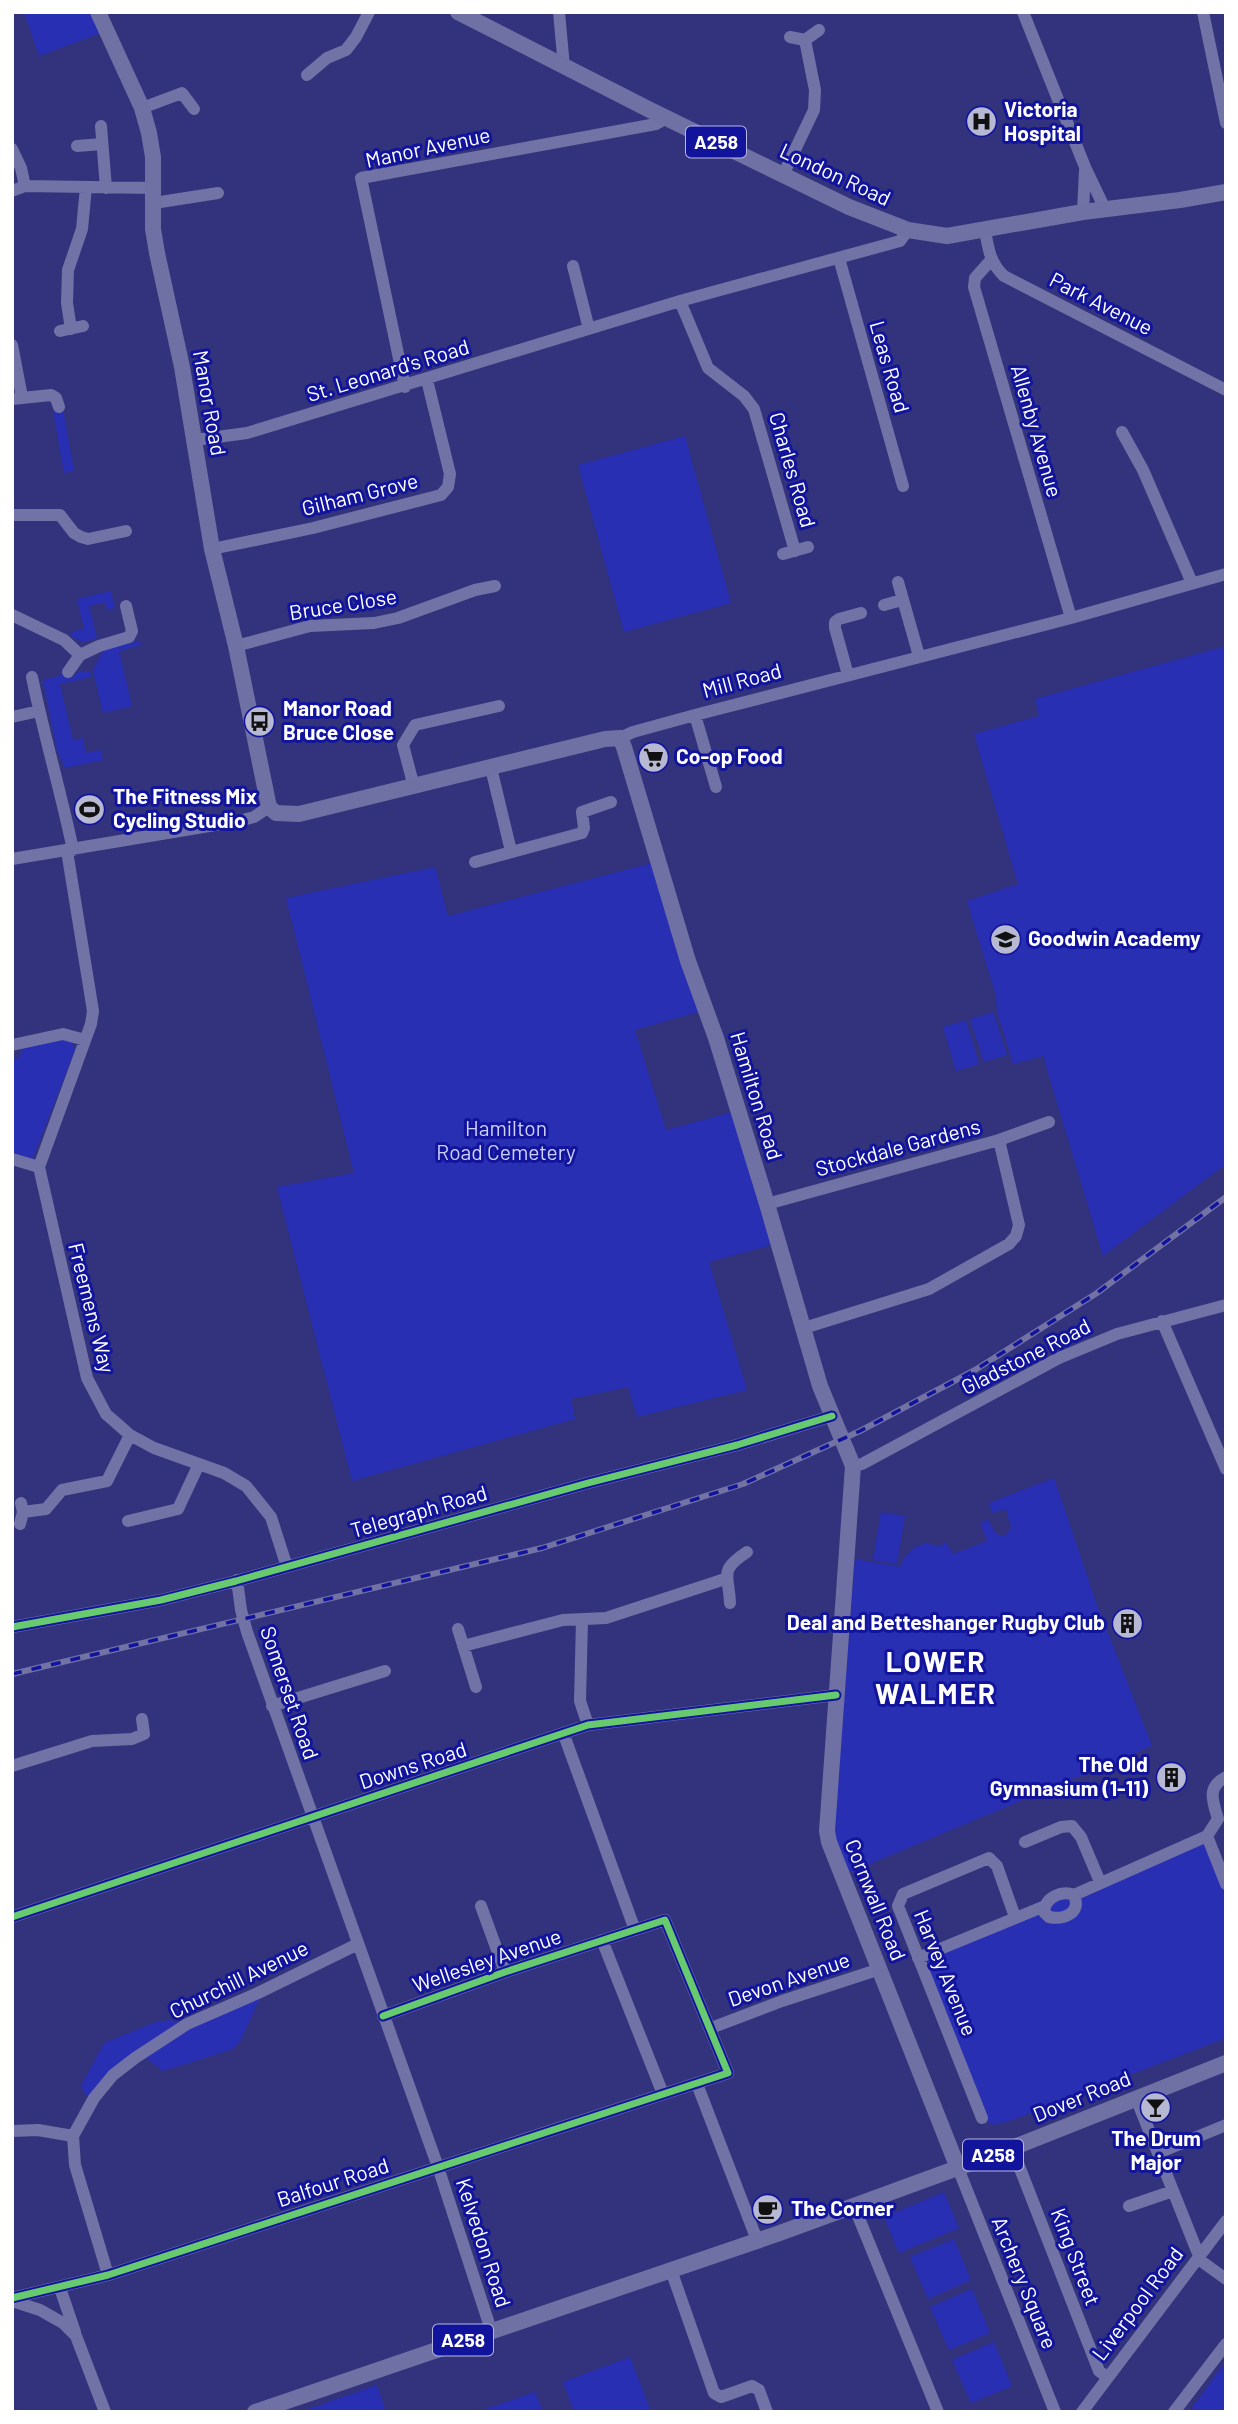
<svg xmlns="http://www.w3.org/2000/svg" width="1238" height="2424" font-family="Barlow,sans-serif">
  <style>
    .green { fill: #282fb3 }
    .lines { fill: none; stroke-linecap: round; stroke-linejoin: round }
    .minor { stroke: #7172a6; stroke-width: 12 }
    .major { stroke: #6f70a4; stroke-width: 16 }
    .rail-casing { stroke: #7272a5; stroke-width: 6 }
    .rail { stroke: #12159c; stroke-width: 3.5; stroke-dasharray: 10; stroke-linecap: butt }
    .cycleway-casing { stroke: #12159c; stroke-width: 11 }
    .cycleway { stroke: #67ca6e; stroke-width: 7 }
    .labels { text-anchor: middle; stroke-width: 6; stroke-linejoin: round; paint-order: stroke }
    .shield { fill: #12159c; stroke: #b8b9e1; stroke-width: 2 }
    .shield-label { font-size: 19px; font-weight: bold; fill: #fff }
    .poi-label { font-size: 21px; font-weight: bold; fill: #fff; stroke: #12159c; text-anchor: start }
    .street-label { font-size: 21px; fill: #fff; stroke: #12159c }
    .park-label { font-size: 21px; fill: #ced1fe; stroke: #12159c }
    .district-label { font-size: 28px; font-weight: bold; letter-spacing: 2px; fill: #fff; stroke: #12159c }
  </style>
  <rect width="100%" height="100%" fill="#32337c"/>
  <!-- green -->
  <path class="green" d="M24 12H94L101 33 39 56Z
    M63 409 74 471 64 473 53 411Z
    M685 436 731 603 624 632 578 465Z
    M111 591 115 608 107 610 105 602 89 606 97 638 83 642 72 637 71 632 84 629 77 599Z
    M140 641 141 645 119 651 132 706 103 713 93 670 104 649Z
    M1226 646V1164L1103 1256 1043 1056 1013 1064 997 1012 996 996 967 901 1018 884 974 734 1039 716 1035 699Z
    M79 671H90L91 677 60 684 73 740 83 738 86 753 101 750 103 760 65 768 57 750 43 680 59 676 63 673 70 679Z
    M652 863 701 1011 635 1030 666 1130 732 1112 771 1245 709 1262 747 1390 637 1417 628 1387 571 1399 575 1419 352 1481 277 1187 354 1173 286 898 435 867 448 916Z
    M993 1012 1007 1055 984 1062 970 1019Z
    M966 1020 979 1064 956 1071 943 1027Z
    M59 1037 72 1041 75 1050 32 1160 12 1156V1059L19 1058 24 1045Z
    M1054 1478 1096 1602 1152 1746 848 1873 833 1836 855 1559 900 1567C904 1555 916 1542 930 1544 934 1545 937 1547 941 1546L946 1542 953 1554 987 1541 980 1523 988 1519 996 1534 1005 1536 1011 1528 1006 1509 992 1513 989 1503Z
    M881 1512 905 1516 897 1564 873 1560Z
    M1207 1836 1226 1884V2038L1015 2119 993 2125 982 2118 918 1958Z
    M258 1993 259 2000 241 2040 233 2049 163 2071 141 2054 94 2098 85 2094 81 2086 104 2043 156 2022 169 2020 187 2024Z
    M944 2192 959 2228 899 2253 884 2217Z
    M954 2239 971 2280 928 2299 910 2257Z
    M972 2289 990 2333 949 2350 930 2307Z
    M994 2342 1012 2386 971 2403 952 2360Z
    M630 2357 651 2412H574L563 2382Z
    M1226 2361V2412H1189Z
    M377 2385 386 2412H300Z
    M535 2392 543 2412H479V2411Z"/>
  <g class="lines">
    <!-- minor -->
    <path class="minor" d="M559 12 564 67
      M1023 12 1085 167 1105 209
      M1203 12 1226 123
      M790 37 805 40 819 30
      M307 75 327 58 346 50 356 37 369 12
      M142 108 182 93 194 109
      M101 126 106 188
      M77 146 102 144
      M12 149 21 168 25 186
      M783 175 814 110 815 90 805 40
      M12 191 25 186 154 188
      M154 203 218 193
      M1083 212 1085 170
      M985 230C988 248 990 263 1004 276L1226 390
      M839 258 903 486
      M991 260 975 278 974 287 1071 618
      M573 266 589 329
      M680 301 708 368 744 396 754 409 795 551
      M71 329 67 303 68 270 82 229 86 187
      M60 331 83 326
      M12 345 22 397
      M405 387 361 178 656 124 667 118
      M12 399 51 395 56 398 59 407
      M1122 432 1143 470 1192 583
      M195 440 247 433 680 301 900 241 908 230
      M12 515H60L74 533 81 537 88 539 126 531
      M212 549 313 528 441 495 448 487 450 474 427 380
      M783 554 808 547
      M898 582 919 656
      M884 605 902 600
      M12 615 64 640 80 655 99 646 129 637 132 631 126 606
      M236 646 310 626 374 623 398 618 475 590 495 586
      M68 672 80 655
      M848 675 835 628V622L839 619 861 613
      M32 677C44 736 61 792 73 850
      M695 715 716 787
      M12 717 39 711
      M620 738 633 732 695 715 1071 618 1226 574
      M491 768 511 851
      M414 787 403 745 415 725 499 706
      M67 851 93 1011 91 1024 39 1167 87 1378 106 1414 130 1435 154 1448 224 1473 246 1486 271 1517 287 1567
      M12 859 239 821 254 817 269 807
      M475 862 582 833 584 828 582 812 611 802
      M12 1045 63 1034 85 1040
      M12 1159 39 1167
      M767 1204 999 1140 1049 1122
      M1162 1321 1226 1469
      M804 1328 929 1289 1009 1244 1016 1236 1019 1225 999 1140
      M853 1466 862 1464 1059 1358 1117 1334 1226 1305
      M23 1512 46 1509 62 1490 107 1481 130 1435
      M128 1521 178 1509 199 1464
      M20 1524 23 1512 21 1503
      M237 1580 241 1610 247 1632 438 2167 491 2330
      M730 1603C729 1574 718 1571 747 1552
      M582 1620 580 1701 588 1725
      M12 1627 161 1600 236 1581 588 1483 737 1445 832 1416
      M458 1629 476 1687
      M463 1646 563 1620 606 1618 725 1579
      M272 1706 385 1671
      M564 1735 635 1930
      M12 1766 92 1741 132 1739 144 1734 142 1719
      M1207 1836 1226 1884
      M1025 1842 1061 1827 1072 1826 1081 1837 1100 1882
      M1074 1895C1082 1913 1064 1920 1049 1917L1044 1912C1045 1897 1062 1890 1074 1895L1207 1836 1218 1819C1213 1802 1206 1787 1226 1777
      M481 1906 505 1972
      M12 1917 588 1725 836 1695
      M602 1940 663 2094
      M918 1958 1045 1906
      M711 2028 782 2001 880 1969
      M697 2084 757 2240
      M1136 2098 1201 2261 1226 2279
      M982 2118 898 1906 903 1894 989 1858 997 1866 1015 1917
      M12 2131 38 2130 73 2136
      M1012 2148 1099 2371 1107 2377
      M1158 2153 1226 2125
      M958 2168 1055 2412
      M854 2206 938 2412
      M1129 2206 1173 2191
      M671 2270 714 2393 721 2397 752 2386 759 2390 767 2412
      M108 2275 75 2165 73 2136 94 2098 113 2075 135 2058 187 2024 258 1993 358 1944
      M60 2288 75 2332
      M12 2298 108 2275 728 2073 665 1920 505 1972 383 2016
      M12 2301 40 2310 63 2323 76 2336 105 2412
      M1082 2412 1226 2221
      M1174 2412 1226 2344"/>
    <!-- major -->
    <path class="major" d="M98 12 142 108 149 133 153 157V229L157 253 182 367 212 549 236 646 269 807 276 813 299 814 605 739 620 738 624 747 688 961 716 1038 767 1204 820 1386 853 1466 827 1831 829 1842 958 2168
      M458 12 650 110 849 207 908 230 947 236 1083 212 1180 200 1226 192
      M255 2412 777 2234 1012 2148 1226 2063"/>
    <defs>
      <path id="rail" d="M12 1674 542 1548 743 1484 860 1431 975 1370 1097 1293 1226 1197"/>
    </defs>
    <!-- rail casing -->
    <use href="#rail" class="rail-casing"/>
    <!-- rail -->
    <use href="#rail" class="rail"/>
    <defs>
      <path id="cycleway" d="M12 1627 161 1600 236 1581 588 1483 737 1445 832 1416
        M12 1917 588 1725 836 1695
        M12 2298 108 2275 728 2073 665 1920 505 1972 383 2016"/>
    </defs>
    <!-- cycleway casing -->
    <use href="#cycleway" class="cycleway-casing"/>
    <!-- cycleway -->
    <use href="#cycleway" class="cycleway"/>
  </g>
  <!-- icons -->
  <defs>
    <symbol id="hospital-disc" viewBox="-11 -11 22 22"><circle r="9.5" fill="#b7b8d1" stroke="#12159c"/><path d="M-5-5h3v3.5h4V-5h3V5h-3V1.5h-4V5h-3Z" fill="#111"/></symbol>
    <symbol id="bus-disc" viewBox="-11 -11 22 22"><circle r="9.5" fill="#b7b8d1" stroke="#12159c"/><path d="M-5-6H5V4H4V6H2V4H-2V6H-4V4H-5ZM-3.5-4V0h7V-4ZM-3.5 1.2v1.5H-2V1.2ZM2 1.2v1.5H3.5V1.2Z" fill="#111"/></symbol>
    <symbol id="supermarket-disc" viewBox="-11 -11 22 22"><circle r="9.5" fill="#b7b8d1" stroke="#12159c"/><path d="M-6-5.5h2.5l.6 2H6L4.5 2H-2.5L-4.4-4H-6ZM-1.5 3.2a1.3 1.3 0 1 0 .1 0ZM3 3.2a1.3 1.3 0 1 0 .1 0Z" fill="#111"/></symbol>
    <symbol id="stadium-disc" viewBox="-11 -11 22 22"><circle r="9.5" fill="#b7b8d1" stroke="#12159c"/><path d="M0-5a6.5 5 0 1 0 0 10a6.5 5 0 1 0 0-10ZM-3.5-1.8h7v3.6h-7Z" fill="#111"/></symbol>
    <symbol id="school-disc" viewBox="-11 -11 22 22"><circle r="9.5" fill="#b7b8d1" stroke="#12159c"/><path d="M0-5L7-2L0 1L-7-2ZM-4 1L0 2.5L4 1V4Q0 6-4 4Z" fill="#111"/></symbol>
    <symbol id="building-disc" viewBox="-11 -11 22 22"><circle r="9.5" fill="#b7b8d1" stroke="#12159c"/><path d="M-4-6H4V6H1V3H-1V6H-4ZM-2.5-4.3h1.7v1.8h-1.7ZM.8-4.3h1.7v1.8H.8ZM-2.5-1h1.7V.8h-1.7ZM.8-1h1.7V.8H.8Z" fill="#111"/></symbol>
    <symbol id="bar-disc" viewBox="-11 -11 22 22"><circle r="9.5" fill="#b7b8d1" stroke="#12159c"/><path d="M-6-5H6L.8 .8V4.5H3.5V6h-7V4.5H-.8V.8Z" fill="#111"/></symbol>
    <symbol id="cafe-disc" viewBox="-11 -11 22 22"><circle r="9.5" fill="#b7b8d1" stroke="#12159c"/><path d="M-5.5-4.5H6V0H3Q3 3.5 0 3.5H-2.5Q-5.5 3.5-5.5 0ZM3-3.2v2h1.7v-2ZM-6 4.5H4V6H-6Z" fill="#111"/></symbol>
  </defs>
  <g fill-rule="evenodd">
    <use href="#hospital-disc" x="964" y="104" width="35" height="35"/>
    <use href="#bus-disc" x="242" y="704" width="35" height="35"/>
    <use href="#supermarket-disc" x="636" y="740" width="35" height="35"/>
    <use href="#stadium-disc" x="72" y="792" width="35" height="35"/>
    <use href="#school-disc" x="988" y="922" width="35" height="35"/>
    <use href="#building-disc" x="1110" y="1606" width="35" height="35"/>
    <use href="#building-disc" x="1154" y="1760" width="35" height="35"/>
    <use href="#bar-disc" x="1138" y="2090" width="35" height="35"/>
    <use href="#cafe-disc" x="750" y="2192" width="35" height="35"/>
  </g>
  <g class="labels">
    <!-- shield labels -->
    <g class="shield">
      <rect x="686" y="126.5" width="60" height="31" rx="5"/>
      <rect x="963" y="2139.5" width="60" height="31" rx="5"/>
      <rect x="433" y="2324.5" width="60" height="31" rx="5"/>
    </g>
    <g class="shield-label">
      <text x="716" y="149">A258</text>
      <text x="993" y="2162">A258</text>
      <text x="463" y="2347">A258</text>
    </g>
    <!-- poi labels -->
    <g class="poi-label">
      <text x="1004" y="117">Victoria<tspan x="1004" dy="24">Hospital</tspan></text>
      <text x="283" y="716">Manor Road<tspan x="283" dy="24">Bruce Close</tspan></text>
      <text x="676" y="764">Co-op Food</text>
      <text x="113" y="804">The Fitness Mix<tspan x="113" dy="24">Cycling Studio</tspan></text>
      <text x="1028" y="946">Goodwin Academy</text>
      <text x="1105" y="1630" text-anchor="end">Deal and Betteshanger Rugby Club</text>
      <text x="1148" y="1772" text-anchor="end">The Old<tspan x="1148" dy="24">Gymnasium (1-11)</tspan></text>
      <text x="1156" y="2146" text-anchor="middle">The Drum<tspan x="1156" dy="24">Major</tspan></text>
      <text x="791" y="2216">The Corner</text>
    </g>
    <!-- street labels -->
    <g class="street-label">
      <text transform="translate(428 148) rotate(-12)" y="7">Manor Avenue</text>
      <text transform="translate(835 175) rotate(25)" y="7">London Road</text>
      <text transform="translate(1101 304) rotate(27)" y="7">Park Avenue</text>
      <text transform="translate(889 367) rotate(74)" y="7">Leas Road</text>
      <text transform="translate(388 371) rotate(-17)" y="7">St. Leonard's Road</text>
      <text transform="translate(209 403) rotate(80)" y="7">Manor Road</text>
      <text transform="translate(1036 431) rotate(74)" y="7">Allenby Avenue</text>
      <text transform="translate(792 470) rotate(74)" y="7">Charles Road</text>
      <text transform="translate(360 495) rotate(-14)" y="7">Gilham Grove</text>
      <text transform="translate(343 605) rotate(-9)" y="7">Bruce Close</text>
      <text transform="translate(742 681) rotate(-15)" y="7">Mill Road</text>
      <text transform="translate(756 1096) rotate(73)" y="7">Hamilton Road</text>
      <text transform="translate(898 1148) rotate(-15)" y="7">Stockdale Gardens</text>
      <text transform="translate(91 1308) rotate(76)" y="7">Freemens Way</text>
      <text transform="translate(1026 1357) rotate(-27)" y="7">Gladstone Road</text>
      <text transform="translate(419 1512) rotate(-16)" y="7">Telegraph Road</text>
      <text transform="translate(289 1693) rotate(71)" y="7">Somerset Road</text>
      <text transform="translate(413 1766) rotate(-18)" y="7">Downs Road</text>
      <text transform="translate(875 1900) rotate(68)" y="7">Cornwall Road</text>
      <text transform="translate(487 1961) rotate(-19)" y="7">Wellesley Avenue</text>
      <text transform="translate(945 1973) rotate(68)" y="7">Harvey Avenue</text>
      <text transform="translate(239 1980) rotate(-26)" y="7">Churchill Avenue</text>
      <text transform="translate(789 1980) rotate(-19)" y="7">Devon Avenue</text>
      <text transform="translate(1082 2097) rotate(-22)" y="7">Dover Road</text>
      <text transform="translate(333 2183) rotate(-18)" y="7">Balfour Road</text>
      <text transform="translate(483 2243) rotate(72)" y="7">Kelvedon Road</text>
      <text transform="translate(1075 2257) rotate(69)" y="7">King Street</text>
      <text transform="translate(1024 2283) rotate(68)" y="7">Archery Square</text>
      <text transform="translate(1138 2304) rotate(-53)" y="7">Liverpool Road</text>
    </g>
    <!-- park labels -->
    <g class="park-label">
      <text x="506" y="1136">Hamilton<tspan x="506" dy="24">Road Cemetery</tspan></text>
    </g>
    <!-- district labels -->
    <g class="district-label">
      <text x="936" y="1672">LOWER<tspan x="936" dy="32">WALMER</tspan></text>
    </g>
  </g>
  <!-- border -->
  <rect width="1238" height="2424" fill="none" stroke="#ffffff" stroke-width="28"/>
</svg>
